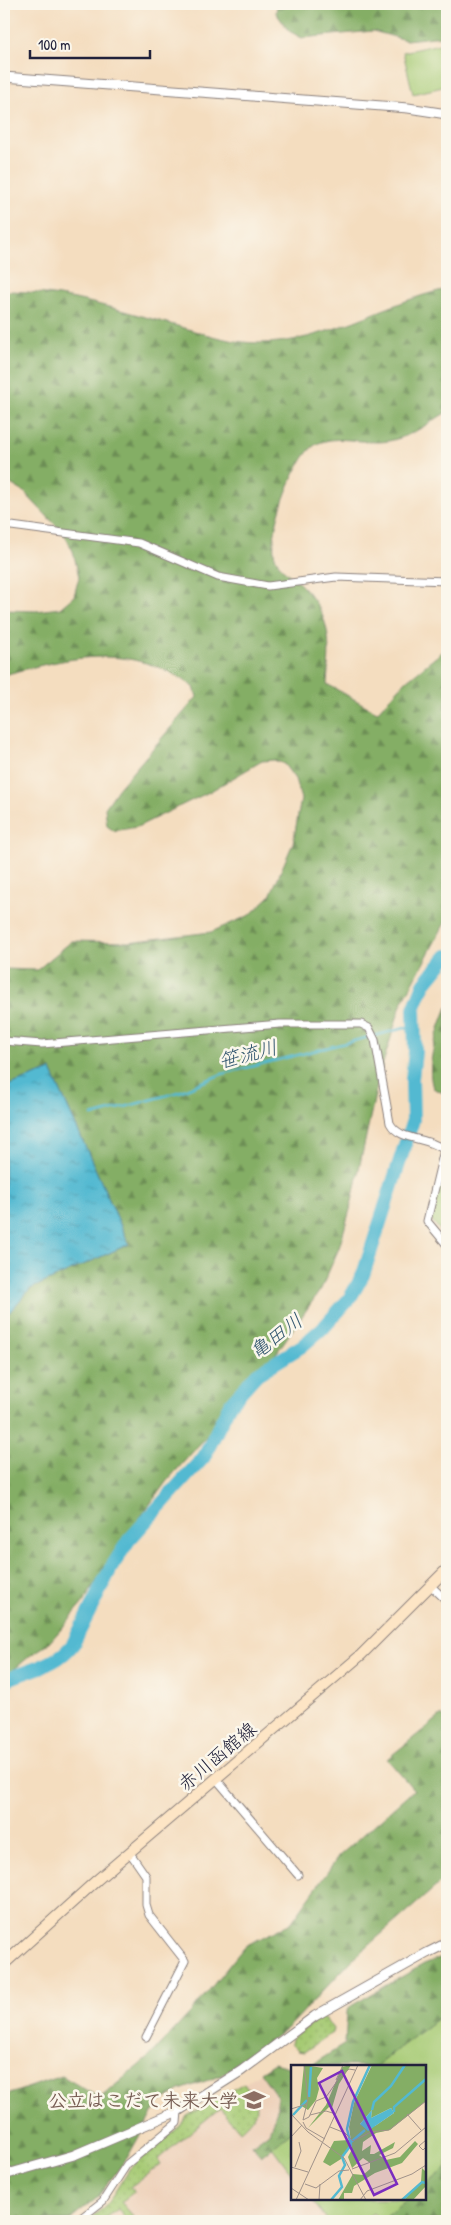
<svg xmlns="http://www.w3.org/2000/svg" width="451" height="2225" font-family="'Patrick Hand','Klee One',sans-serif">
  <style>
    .built { fill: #eed1ba }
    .grass { fill: #a6ca73; stroke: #647657 }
    .forest { fill: url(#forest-firs); stroke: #536850 }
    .park { fill: url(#park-dots); stroke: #647657 }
    .water { fill: url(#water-ripples); stroke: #3a6e86 }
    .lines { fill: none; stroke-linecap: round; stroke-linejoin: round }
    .stream { stroke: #53b9d1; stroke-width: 2.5 }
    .river { stroke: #53b9d1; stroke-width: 14 }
    .minor-casing { stroke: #8b807d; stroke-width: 9 }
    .tertiary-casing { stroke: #8b807d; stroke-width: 11 }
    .secondary-casing { stroke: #8b807d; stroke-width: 12 }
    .minor { stroke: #fff; stroke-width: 7 }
    .tertiary { stroke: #fff; stroke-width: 9 }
    .secondary { stroke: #fde5c5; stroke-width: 10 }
    .labels { text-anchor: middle; stroke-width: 5; stroke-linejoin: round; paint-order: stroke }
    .street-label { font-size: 19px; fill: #22223b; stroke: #fbf7ec }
    .education-label { font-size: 19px; font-weight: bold; fill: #785e54; stroke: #fbf7ec; text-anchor: end }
    .water-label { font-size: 20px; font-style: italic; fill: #335770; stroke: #fbf7ec }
    .inset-river { fill: none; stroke: #53b9d1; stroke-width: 2.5 }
    .inset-road { fill: none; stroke: #a0928a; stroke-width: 1 }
    .view { fill: #7b2cbf; fill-opacity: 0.15; stroke: #7b2cbf; stroke-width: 2.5 }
    .inset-edge { fill: none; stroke: #22223b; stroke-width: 2.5 }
  </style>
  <defs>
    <pattern id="forest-firs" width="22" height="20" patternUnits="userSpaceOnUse" patternTransform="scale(1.25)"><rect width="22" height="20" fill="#84ae65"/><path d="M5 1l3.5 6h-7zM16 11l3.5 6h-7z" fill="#6c8d54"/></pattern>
    <pattern id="park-dots" width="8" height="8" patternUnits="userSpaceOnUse" patternTransform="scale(1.25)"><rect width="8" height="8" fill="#a6ca73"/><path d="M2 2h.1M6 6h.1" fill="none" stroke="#8fad64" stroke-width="1.8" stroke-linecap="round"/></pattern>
    <pattern id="water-ripples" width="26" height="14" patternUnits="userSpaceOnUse" patternTransform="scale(1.25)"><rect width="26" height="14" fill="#53b9d1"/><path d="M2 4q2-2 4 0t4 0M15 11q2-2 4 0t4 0" fill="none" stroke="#4496ab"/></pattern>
  </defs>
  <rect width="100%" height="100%" fill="#fbf7ec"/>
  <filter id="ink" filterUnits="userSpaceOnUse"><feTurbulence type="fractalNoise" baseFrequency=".02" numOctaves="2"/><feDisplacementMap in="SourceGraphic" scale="10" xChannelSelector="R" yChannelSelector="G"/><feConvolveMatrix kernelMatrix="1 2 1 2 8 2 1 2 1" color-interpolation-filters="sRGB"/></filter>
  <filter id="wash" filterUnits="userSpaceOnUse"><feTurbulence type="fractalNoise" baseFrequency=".0096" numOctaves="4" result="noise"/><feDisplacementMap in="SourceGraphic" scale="20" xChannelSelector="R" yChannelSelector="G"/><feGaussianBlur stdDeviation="1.12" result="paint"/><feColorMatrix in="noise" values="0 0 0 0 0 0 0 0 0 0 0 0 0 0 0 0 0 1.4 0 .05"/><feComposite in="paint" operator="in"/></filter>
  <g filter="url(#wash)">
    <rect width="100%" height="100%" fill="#f4ddbf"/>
    <!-- built -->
    <path class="built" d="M447 1954V2221H86L105 2207 130 2168 180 2126 187 2116 244 2084 274 2063 292 2068V2199H425V2066H310L345 2044 347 2012 351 2006 424 1964Z"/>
    <!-- grass -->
    <path class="grass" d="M444 43 447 58V86L413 94 403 52Z
      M447 1154V1239L430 1218Z
      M447 2011V2168L425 2186V2066H376Z
      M292 2131V2174L272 2147Z
      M311 2199H408L380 2221 373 2213 362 2221H328Z"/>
    <!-- forest -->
    <path class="forest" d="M277 4H447V51L443 36 406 40 373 31 302 38 289 31 276 13Z
      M447 289V412C430 422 412 436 393 440 369 447 337 432 315 445 295 458 265 537 276 559 282 572 294 577 302 586 333 618 330 644 327 684L377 712 406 681 447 648V919L401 1005 379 1076 351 1206 339 1248 321 1289 261 1375 166 1482 121 1544 82 1604 63 1627 48 1644 31 1655 4 1678V1318L30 1289 129 1244 51 1070 4 1087V969L37 970 72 941 128 942 211 932 250 915 270 896 293 843 301 799 295 779 284 764 274 760 262 761 209 792 137 827 114 831 107 826 105 808 118 789 197 697 194 687C132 642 72 656 4 675V610L36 611 60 608 74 596 79 577 73 551 64 534 24 492 4 480V291C62 291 119 310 174 325 202 333 230 343 259 343 325 344 384 302 447 289Z
      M447 1007V1095L433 1088C425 1064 438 1030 447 1007Z
      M442 1715 447 1722V1877L355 1957 289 2027 220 2076 180 2090 158 2103 127 2158 97 2198 69 2221H4V2096L62 2076 100 2098 150 2056 192 2011 245 1946 291 1923 339 1856 414 1790 387 1759Z
      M447 1955V2011L376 2066H310L345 2044 347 2012 351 2006 424 1964Z
      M274 2063 292 2068V2131L261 2156 252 2145 269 2132 277 2110V2096L260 2072Z
      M447 2168V2221H380L408 2199H425V2186Z"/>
    <!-- park -->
    <path class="park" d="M322 2017 326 2019 333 2029 332 2033 304 2052 298 2051 291 2044 292 2038Z
      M244 2083C260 2105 261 2113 240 2131L220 2108 158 2159 161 2164 130 2187 134 2192 121 2202 134 2217 128 2221 118 2209 102 2221H86L105 2207 130 2168 180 2126 187 2116Z"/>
    <!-- water -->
    <path class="water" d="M51 1070 129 1244 30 1289 4 1318V1087Z"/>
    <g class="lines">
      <!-- stream -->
      <path class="stream" d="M92 1116 179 1092 222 1074 413 1026"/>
      <!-- river -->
      <path class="river" d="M4 1681C28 1669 56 1667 73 1644L111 1568 129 1540 204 1457 230 1404 257 1374 302 1346 325 1326 350 1298 363 1275 413 1120 412 1079 415 1052 414 1009 424 984 447 956"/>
    </g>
  </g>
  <g filter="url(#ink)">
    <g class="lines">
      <defs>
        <path id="minor" d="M4 525 139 543 218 577 268 586 336 577 447 581
          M4 1041 42 1044 280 1024H361L369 1028 375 1040 390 1123C400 1142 428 1136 444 1150L427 1221 447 1245
          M431 1586 447 1601
          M217 1780 298 1875
          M130 1853 146 1876V1905L149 1915 185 1961 146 2037
          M77 2221 103 2201 127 2164 177 2123 178 2111"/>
        <path id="tertiary" d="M4 77 408 108 447 114
          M4 2175 74 2155 178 2111 241 2071 315 2016 427 1953 447 1943"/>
        <path id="secondary" d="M4 1964 97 1880 361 1655 447 1569"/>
      </defs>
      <!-- minor casing -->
      <use href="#minor" class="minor-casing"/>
      <!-- tertiary casing -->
      <use href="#tertiary" class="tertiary-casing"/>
      <!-- secondary casing -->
      <use href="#secondary" class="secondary-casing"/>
      <!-- minor -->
      <use href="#minor" class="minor"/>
      <!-- tertiary -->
      <use href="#tertiary" class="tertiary"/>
      <!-- secondary -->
      <use href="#secondary" class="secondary"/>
    </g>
  </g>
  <!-- icons -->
  <defs>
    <symbol id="university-bare" viewBox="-9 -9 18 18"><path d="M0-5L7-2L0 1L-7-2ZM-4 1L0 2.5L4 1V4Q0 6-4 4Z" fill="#8d6e63" stroke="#fbf7ec" stroke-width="2.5" paint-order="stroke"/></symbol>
  </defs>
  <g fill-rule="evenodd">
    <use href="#university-bare" x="238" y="2084" width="32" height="32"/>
  </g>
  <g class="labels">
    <!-- street labels -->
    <g class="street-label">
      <text transform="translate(217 1756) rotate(-40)" y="7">赤川函館線</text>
    </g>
    <!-- education labels -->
    <g class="education-label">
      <text x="238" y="2107">公立はこだて未来大学</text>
    </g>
    <!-- water labels -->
    <g class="water-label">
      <text transform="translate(248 1054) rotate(-15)" y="7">笹流川</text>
      <text transform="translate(276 1336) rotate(-37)" y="7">亀田川</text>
    </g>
  </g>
  <!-- overview -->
  <g transform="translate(291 2065)">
    <rect width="135" height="135" fill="#f4ddbf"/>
    <path d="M13 0 32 3 26 13 28 24 25 35 17 45 9 40ZM60 0 48 19 41 43 38 42 17 63 35 40 51 2ZM81 0H135V36L99 65 85 68 72 77 71 86 80 80 79 89H83L104 77 102 83 88 90 95 95 109 92 124 76 127 79 111 98 84 108 63 121 61 128H53V135H47L62 109 72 110 79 104V98L72 93 61 103 57 92 61 84 58 62 63 38ZM100 43 103 48 84 61 69 59 81 45 80 53ZM58 75V82L50 94 39 101 32 97 43 76ZM131 103 135 107V121L122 135H113L130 117Z" fill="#84ae65" fill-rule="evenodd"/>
    <path d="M100 43 103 48 77 66 69 59 81 45 80 53Z" fill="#53b9d1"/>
    <path class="inset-river" d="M18 32 20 2M81 45 83 37 100 21 114 0M103 47V42L135 14M2 50 16 35M60 77 74 65M40 135 51 122 48 111 54 100 51 92 60 80 56 64 62 37 79 0M111 135 131 117 135 118"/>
    <path class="inset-road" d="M45 15 52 0M0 44 16 39M0 49 17 67 53 93 75 135M116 49 130 65M19 50 35 46 45 49M12 55 18 52 25 36 35 32 49 12 58 4 64 5M12 55 17 34 13 0M12 57 15 63 34 74M39 62 54 68 62 76 80 67 98 65 135 36M0 72 11 60M135 75 128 81 132 85 135 82M0 102 17 107M4 102 10 86 8 77M61 104 104 88 135 62M14 119 25 123 48 106 58 105M0 123 18 135M5 135 67 0M28 135 29 119M69 135 76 126 121 109 135 100"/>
    <path class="view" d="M51 6 106 119 83 130 28 18Z"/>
    <rect width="135" height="135" class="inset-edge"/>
  </g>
  <!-- margin -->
  <rect width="451" height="2225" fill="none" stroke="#fbf7ec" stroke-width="20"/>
  <!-- scale -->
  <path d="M30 50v8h120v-8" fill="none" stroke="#22223b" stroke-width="2.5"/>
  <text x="38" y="50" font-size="15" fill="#22223b" stroke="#fbf7ec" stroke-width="4" paint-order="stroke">100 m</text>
</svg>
